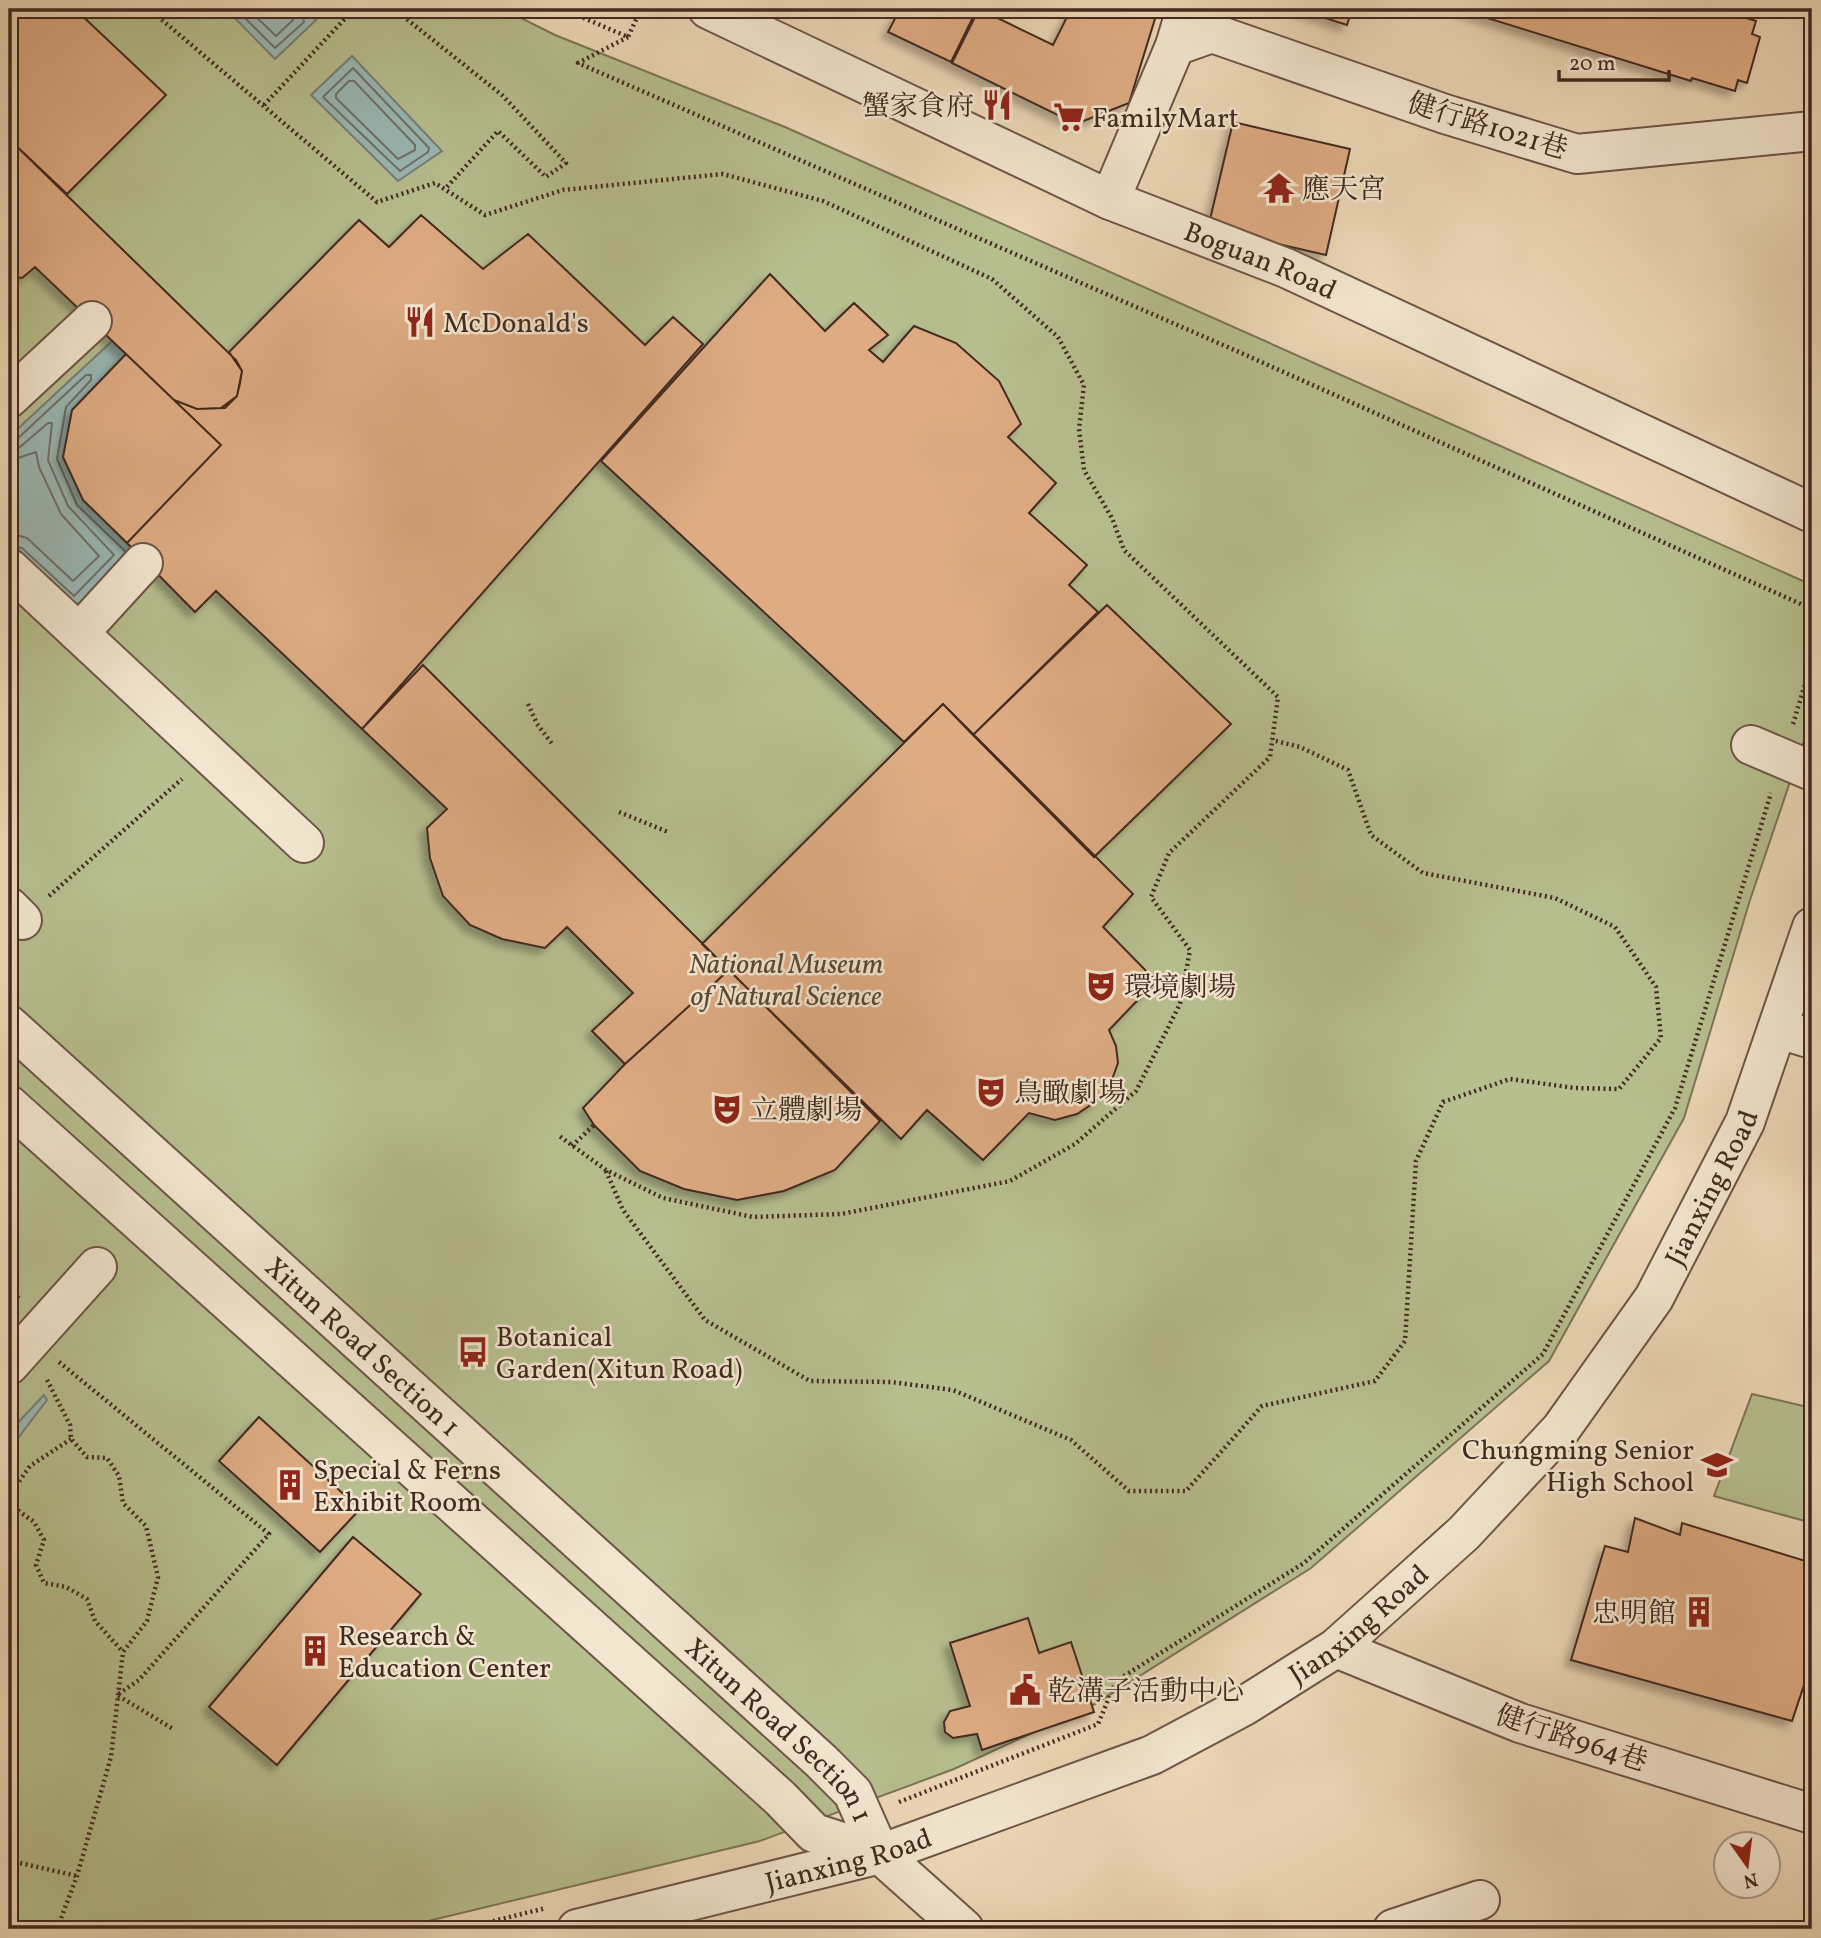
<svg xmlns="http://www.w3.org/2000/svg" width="1821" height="1938" font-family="Vollkorn,'Noto Serif TC',serif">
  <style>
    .green { fill: #b7bf8f; stroke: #7c7458; stroke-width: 2 }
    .water { fill: #9ab9b5; stroke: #777f79; stroke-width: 2 }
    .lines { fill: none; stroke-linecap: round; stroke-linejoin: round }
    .shore { stroke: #6e716a; stroke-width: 2 }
    .building { fill: #deab83; stroke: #422920; stroke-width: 2; filter: url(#shadow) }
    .minor-casing { stroke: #6d5546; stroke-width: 42 }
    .path { stroke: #422920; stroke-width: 4.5; stroke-dasharray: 2 3.5; stroke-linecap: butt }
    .minor { stroke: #f3e6d0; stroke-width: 38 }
    .labels { text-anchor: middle; stroke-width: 5; stroke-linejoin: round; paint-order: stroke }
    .poi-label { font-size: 28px; fill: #422920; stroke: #f3e6d0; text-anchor: start }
    .street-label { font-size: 28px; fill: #422920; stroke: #f3e6d0 }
    .park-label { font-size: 28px; font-style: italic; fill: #594736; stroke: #f3e6d0 }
  </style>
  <defs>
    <filter id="shadow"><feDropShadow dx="-6" dy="6" stdDeviation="3.5" flood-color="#0004"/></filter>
  </defs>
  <rect width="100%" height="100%" fill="#edd8b7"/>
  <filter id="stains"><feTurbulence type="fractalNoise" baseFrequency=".00286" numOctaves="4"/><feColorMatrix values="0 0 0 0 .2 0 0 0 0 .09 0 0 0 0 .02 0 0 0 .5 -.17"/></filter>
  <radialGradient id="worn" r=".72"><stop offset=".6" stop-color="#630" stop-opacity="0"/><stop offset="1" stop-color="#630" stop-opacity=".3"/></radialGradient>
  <!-- green -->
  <path class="green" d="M9 9H503L555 35 785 127 1812 585V717L1750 900 1684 1118 1549 1361 1311 1568 1095 1704 954 1769 760 1841 395 1929H9Z
    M1752 1394 1812 1408V1523L1714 1496Z"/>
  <!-- water -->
  <path class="water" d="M226 9H305L316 20 275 59Z
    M352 56 442 151 398 181 311 95Z
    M112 341 126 354 63 457 83 500 138 554 76 620 9 557V437Z
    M44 1395 47 1400 9 1450V1432Z"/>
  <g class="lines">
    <!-- shore -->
    <path class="shore" d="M236 9 275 48 304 22 301 9
      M248 9 276 36 293 20 292 9
      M353 68 429 148 428 152 400 171 323 97Z
      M349 81H354L415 145V150L398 159 336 98V94Z
      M9 442 16 440 86 375H91V380L66 407 57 459 77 505 125 551
      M9 450 20 447 48 423H52L48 460 68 506 114 555 74 596 22 548 9 544
      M9 461 36 452 39 467 61 514 99 556 73 581 27 538 9 533"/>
  </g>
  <!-- building -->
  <path class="building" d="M9 9H75L166 95 67 194 9 139Z
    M900 9H977L951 62 888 32Z
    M979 9 1053 45 1071 9H1158L1129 103 1076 124 952 63Z
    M1297 9H1352L1347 25Z
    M1458 9H1717L1756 21 1752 34 1760 37 1747 83 1738 80 1735 91 1692 78 1691 81Z
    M1233 122 1350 149 1326 255 1208 228Z
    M9 139 236 360 242 371 240 383 237 396 225 408 197 409 174 400 35 267 22 278 9 276Z
    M421 215 483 269 528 234 645 345 673 317 703 344 362 729 216 591 195 612 127 543 221 445 174 400 197 409 221 408 237 396 242 371 229 352 359 220 389 247Z
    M770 274 825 331 854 303 888 335 869 350 883 362 914 326 956 343 999 381 1021 424 1008 437 1056 483 1029 513 1087 565 1069 585 1098 612 973 735 943 704 904 742 601 461Z
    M126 354 221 445 127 543 83 500 63 457 72 410Z
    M1107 605 1231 724 1094 857 973 735Z
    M423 665 729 970 625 1064 592 1031 633 993 567 927 545 948 502 939 470 925 443 896 430 858 427 828 447 809 362 729Z
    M943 704 1133 894 1103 927 1156 981 1109 1030 1116 1046 1118 1063 1110 1085 1095 1102 1077 1114 1055 1120 1029 1113 983 1160 927 1110 901 1139 702 944Z
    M729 970 880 1121 835 1170 784 1191 737 1200 684 1189 640 1171 594 1125 583 1108 625 1064Z
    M259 1417 360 1509 320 1552 219 1461Z
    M1635 1518 1680 1535 1682 1523 1812 1563V1661L1792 1721 1571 1660 1605 1546 1628 1552Z
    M353 1537 421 1594 277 1765 209 1707Z
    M1028 1618 1039 1653 1071 1642 1094 1712 982 1750 977 1734 953 1738 945 1732 944 1722 950 1711 970 1706 950 1643Z"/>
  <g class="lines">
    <defs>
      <g id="minor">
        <path id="s1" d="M708 9 1110 200 1286 268 1812 513"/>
        <path d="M1175 46 1212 33 1445 114 1577 154 1812 131"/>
        <path d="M1110 200 1175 46 1186 9"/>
        <path d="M9 398 92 321"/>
        <path d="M9 568 304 843"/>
        <path d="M79 633 143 563"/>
        <path d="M1751 745 1812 771"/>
        <path d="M9 907 22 920"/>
        <path id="s2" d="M9 1025 821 1761 853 1793 880 1854"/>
        <path d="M1779 1029 1812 1039"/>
        <path d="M9 1105 780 1798 814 1833 880 1854 964 1929"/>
        <path d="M9 1365 97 1267"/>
        <path d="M1336 1648 1520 1723 1812 1814"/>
        <path id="s3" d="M577 1929 880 1854 1152 1755 1244 1706 1336 1648 1464 1533 1561 1429 1654 1298 1745 1122 1812 927"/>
        <path d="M1393 1929 1480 1900"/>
      </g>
    </defs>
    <!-- minor casing -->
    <use href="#minor" class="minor-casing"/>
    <!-- path -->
    <path class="path" d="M149 9 377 202 435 183 485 215 563 190 723 174 823 201 992 279 1058 337 1084 385 1079 429 1084 470 1112 518 1124 550 1278 697 1270 757 1169 853 1151 897 1190 950 1180 1004 1136 1091 1075 1144 1010 1181 841 1214 753 1217 663 1198 606 1170 558 1135
      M394 9 502 95 566 163 546 177 498 131 445 189
      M563 9 628 37 641 9
      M628 37 578 63 1239 352 1812 609
      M264 105 354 9
      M528 704 537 724 553 745
      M1793 724 1812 661
      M619 812 668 832
      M49 896 182 779
      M572 1146 594 1125
      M606 1171 623 1210 705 1320 810 1381 891 1382 953 1390 1071 1440 1129 1491H1186L1262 1406 1375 1381 1405 1341 1416 1161 1443 1102 1510 1079 1575 1088 1619 1089 1661 1038 1656 987 1615 927 1555 898 1423 873 1371 835 1348 770 1300 747 1272 740
      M9 1290 20 1299
      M59 1362 269 1534 139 1680 117 1695 173 1729
      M47 1380 70 1425 71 1439 87 1457 107 1458 119 1476 123 1503 146 1526 158 1577 147 1621 123 1652 111 1757 77 1876 57 1929
      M71 1439 30 1466 16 1486V1509L34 1522 44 1540 36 1565 44 1583 66 1587 87 1599 95 1621 123 1652
      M899 1802 1098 1724 1116 1681 1304 1563 1543 1354 1675 1108 1771 793
      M9 1851 20 1863 77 1876
      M461 1929 546 1908"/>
    <!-- minor -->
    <use href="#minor" class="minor"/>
  </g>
  <!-- icons -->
  <defs>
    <symbol id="restaurant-bare" viewBox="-9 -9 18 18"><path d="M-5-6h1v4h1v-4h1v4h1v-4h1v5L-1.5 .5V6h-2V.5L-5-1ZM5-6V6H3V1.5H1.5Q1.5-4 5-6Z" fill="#8f2418" stroke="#f3e6d0" stroke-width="2.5" paint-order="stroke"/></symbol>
    <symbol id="supermarket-bare" viewBox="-9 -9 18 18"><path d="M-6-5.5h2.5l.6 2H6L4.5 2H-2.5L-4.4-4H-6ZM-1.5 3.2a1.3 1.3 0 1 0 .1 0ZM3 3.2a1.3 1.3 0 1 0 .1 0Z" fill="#8f2418" stroke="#f3e6d0" stroke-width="2.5" paint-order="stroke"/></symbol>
    <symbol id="temple-bare" viewBox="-9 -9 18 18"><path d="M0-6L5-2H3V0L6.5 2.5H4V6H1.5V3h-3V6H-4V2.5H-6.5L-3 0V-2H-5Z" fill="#8f2418" stroke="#f3e6d0" stroke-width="2.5" paint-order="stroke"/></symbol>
    <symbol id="theatre-bare" viewBox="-9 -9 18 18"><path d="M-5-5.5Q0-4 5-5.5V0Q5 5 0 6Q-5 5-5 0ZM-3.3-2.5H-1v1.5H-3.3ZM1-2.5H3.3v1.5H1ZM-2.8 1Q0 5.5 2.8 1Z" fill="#8f2418" stroke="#f3e6d0" stroke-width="2.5" paint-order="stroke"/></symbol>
    <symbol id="bus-bare" viewBox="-9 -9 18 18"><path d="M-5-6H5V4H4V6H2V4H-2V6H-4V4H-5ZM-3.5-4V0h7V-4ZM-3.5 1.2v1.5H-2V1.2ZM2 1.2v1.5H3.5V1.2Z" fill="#8f2418" stroke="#f3e6d0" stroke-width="2.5" paint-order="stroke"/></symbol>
    <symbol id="school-bare" viewBox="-9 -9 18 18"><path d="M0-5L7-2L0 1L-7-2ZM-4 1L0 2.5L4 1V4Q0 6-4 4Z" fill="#8f2418" stroke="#f3e6d0" stroke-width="2.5" paint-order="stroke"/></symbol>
    <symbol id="building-bare" viewBox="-9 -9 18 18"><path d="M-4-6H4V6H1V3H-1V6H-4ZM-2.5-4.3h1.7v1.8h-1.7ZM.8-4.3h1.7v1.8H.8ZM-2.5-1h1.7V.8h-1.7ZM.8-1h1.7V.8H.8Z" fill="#8f2418" stroke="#f3e6d0" stroke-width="2.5" paint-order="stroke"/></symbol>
    <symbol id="civic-bare" viewBox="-9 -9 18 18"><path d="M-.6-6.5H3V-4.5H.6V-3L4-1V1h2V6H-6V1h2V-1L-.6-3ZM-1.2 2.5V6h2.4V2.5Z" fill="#8f2418" stroke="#f3e6d0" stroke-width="2.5" paint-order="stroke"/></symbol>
  </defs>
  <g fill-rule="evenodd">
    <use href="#restaurant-bare" x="975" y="83" width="44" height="44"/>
    <use href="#supermarket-bare" x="1047" y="95" width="44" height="44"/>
    <use href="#temple-bare" x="1257" y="166" width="44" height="44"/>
    <use href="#restaurant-bare" x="398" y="300" width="44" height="44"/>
    <use href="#theatre-bare" x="1079" y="964" width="44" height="44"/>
    <use href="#theatre-bare" x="969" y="1070" width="44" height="44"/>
    <use href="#theatre-bare" x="705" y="1087" width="44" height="44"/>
    <use href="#bus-bare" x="451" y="1330" width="44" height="44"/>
    <use href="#school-bare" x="1695" y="1443" width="44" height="44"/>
    <use href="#building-bare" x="268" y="1463" width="44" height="44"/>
    <use href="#building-bare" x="1677" y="1590" width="44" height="44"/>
    <use href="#building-bare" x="293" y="1629" width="44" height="44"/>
    <use href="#civic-bare" x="1003" y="1668" width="44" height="44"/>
  </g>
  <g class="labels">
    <!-- poi labels -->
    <g class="poi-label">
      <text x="974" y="115" text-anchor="end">蟹家食府</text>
      <text x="1092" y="127">FamilyMart</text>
      <text x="1302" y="198">應天宮</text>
      <text x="443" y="332">McDonald's</text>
      <text x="1124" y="996">環境劇場</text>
      <text x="1014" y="1102">鳥瞰劇場</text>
      <text x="750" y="1119">立體劇場</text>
      <text x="496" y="1346">Botanical<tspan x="496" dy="32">Garden(Xitun Road)</tspan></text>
      <text x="1694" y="1459" text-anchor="end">Chungming Senior<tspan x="1694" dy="32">High School</tspan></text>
      <text x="313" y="1479">Special &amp; Ferns<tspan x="313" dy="32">Exhibit Room</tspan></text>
      <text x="1676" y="1622" text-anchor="end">忠明館</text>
      <text x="338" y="1645">Research &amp;<tspan x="338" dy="32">Education Center</tspan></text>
      <text x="1048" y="1700">乾溝子活動中心</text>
    </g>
    <!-- street labels -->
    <g class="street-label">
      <text transform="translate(1488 125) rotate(17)" y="10">健行路1021巷</text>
      <text dy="10" stroke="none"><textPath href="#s1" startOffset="607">Boguan Road</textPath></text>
      <text dy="10" stroke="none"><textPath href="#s3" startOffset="1414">Jianxing Road</textPath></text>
      <text dy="10" stroke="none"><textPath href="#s2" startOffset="478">Xitun Road Section 1</textPath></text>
      <text dy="10" stroke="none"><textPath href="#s3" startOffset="847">Jianxing Road</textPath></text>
      <text dy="10" stroke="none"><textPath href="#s2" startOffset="1045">Xitun Road Section 1</textPath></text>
      <text transform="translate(1572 1737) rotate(18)" y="10">健行路964巷</text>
      <text dy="10" stroke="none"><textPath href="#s3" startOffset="280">Jianxing Road</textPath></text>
    </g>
    <!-- park labels -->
    <g class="park-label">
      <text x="786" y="973">National Museum<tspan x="786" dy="32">of Natural Science</tspan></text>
    </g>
  </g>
  <!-- margin -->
  <rect width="1821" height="1938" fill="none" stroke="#edd8b7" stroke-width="35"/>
  <rect x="10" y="10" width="1800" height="1917" fill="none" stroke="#422920" stroke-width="3.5"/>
  <rect x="18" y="18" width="1786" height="1903" fill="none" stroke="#422920" stroke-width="2"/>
  <!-- north arrow -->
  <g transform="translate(1747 1865) rotate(166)"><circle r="33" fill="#f3e6d0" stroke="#ac9a8a" stroke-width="2"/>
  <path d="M0-5L12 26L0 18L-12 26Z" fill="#8f2418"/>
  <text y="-10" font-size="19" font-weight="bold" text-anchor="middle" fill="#422920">N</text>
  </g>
  <!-- scale -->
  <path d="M1559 70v10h110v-10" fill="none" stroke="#422920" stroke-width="3.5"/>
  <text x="1569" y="70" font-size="21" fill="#422920" stroke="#f3e6d0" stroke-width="5" paint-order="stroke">20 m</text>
  <rect width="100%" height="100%" filter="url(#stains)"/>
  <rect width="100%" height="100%" fill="url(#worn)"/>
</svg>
